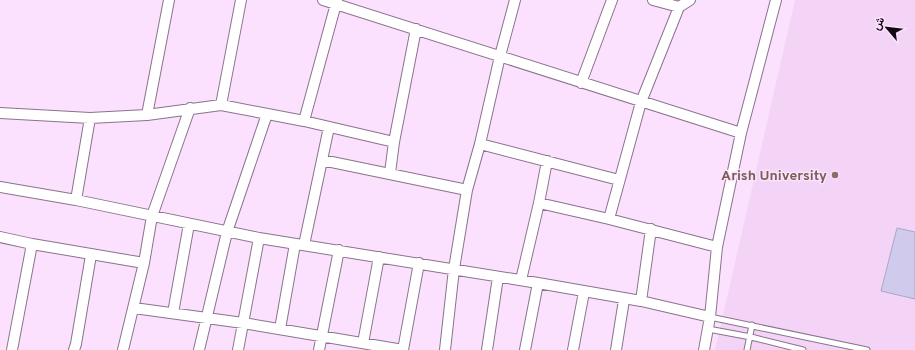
<svg xmlns="http://www.w3.org/2000/svg" width="915" height="350" font-family="Overpass,Vazirmatn,sans-serif">
  <style>
    .built { fill: #f3d4f6 }
    .building { fill: #d0caec; stroke: #aca6c7 }
    .lines { fill: none; stroke-linecap: round; stroke-linejoin: round }
    .lane-casing { stroke: #8a738c; stroke-width: 7 }
    .street-casing { stroke: #8a738c; stroke-width: 12 }
    .lane { stroke: #fff; stroke-width: 5 }
    .street { stroke: #fff; stroke-width: 10 }
    .education-dot { fill: #8d6e63; stroke: #fbe1fe; stroke-width: 1.5 }
    .labels { text-anchor: middle; stroke-width: 3; stroke-linejoin: round; paint-order: stroke }
    .education-label { font-size: 14px; font-weight: bold; fill: #785e54; stroke: #fbe1fe; text-anchor: end }
  </style>
  <rect width="100%" height="100%" fill="#fbe1fe"/>
  <!-- built -->
  <path class="built" d="M795 0H915V350H715Z"/>
  <!-- building -->
  <path class="building" d="M897 228 915 232V299L881 291Z"/>
  <g class="lines">
    <defs>
      <path id="lane" d="M710 317 867 350
        M708 329 751 337 803 350
        M747 350 752 325"/>
      <path id="street" d="M323 0 741 133
        M653 0 679 7
        M581 83 612 0
        M221 105 241 0
        M0 113 90 118 147 115 221 105 304 121 394 142
        M147 115 169 0
        M304 121 337 0
        M480 144 619 180
        M322 160 467 190
        M390 173 394 142 416 29
        M0 187 76 200 259 238 538 283 641 301 710 317
        M76 200 90 118
        M539 203 609 219 717 247
        M609 219 641 102 679 7 690 0
        M0 237 32 244 144 263
        M304 245 329 127
        M521 280 539 203 547 161
        M641 301 651 229
        M134 308 243 323 403 350
        M173 313 189 224
        M280 329 295 244
        M363 343 379 257
        M12 350 32 244
        M74 350 76 344 91 255
        M123 350 144 263 152 216 190 108
        M199 350 227 232 267 114
        M238 350 259 238
        M319 350 339 250
        M403 350 419 263
        M445 350 454 269 467 190 480 144 500 56 515 0
        M487 350 498 277
        M525 350 538 283
        M573 350 584 292
        M616 350 624 300
        M704 350 710 317 717 247 741 133 776 0"/>
    </defs>
    <!-- lane casing -->
    <use href="#lane" class="lane-casing"/>
    <!-- street casing -->
    <use href="#street" class="street-casing"/>
    <!-- lane -->
    <use href="#lane" class="lane"/>
    <!-- street -->
    <use href="#street" class="street"/>
  </g>
  <!-- markers -->
  <circle class="education-dot" cx="835" cy="175" r="4"/>
  <g class="labels">
    <!-- education labels -->
    <g class="education-label">
      <text x="827" y="180">Arish University</text>
    </g>
  </g>
  <!-- north arrow -->
  <g transform="translate(887 28) rotate(298)" stroke="#fbe1fe" stroke-width="3" paint-order="stroke">
  <path d="M0-3L7 15L0 10L-7 15Z" fill="#120a13"/>
  <text y="-6" font-size="11" font-weight="bold" text-anchor="middle" fill="#120a13">ش</text>
  </g>
</svg>
